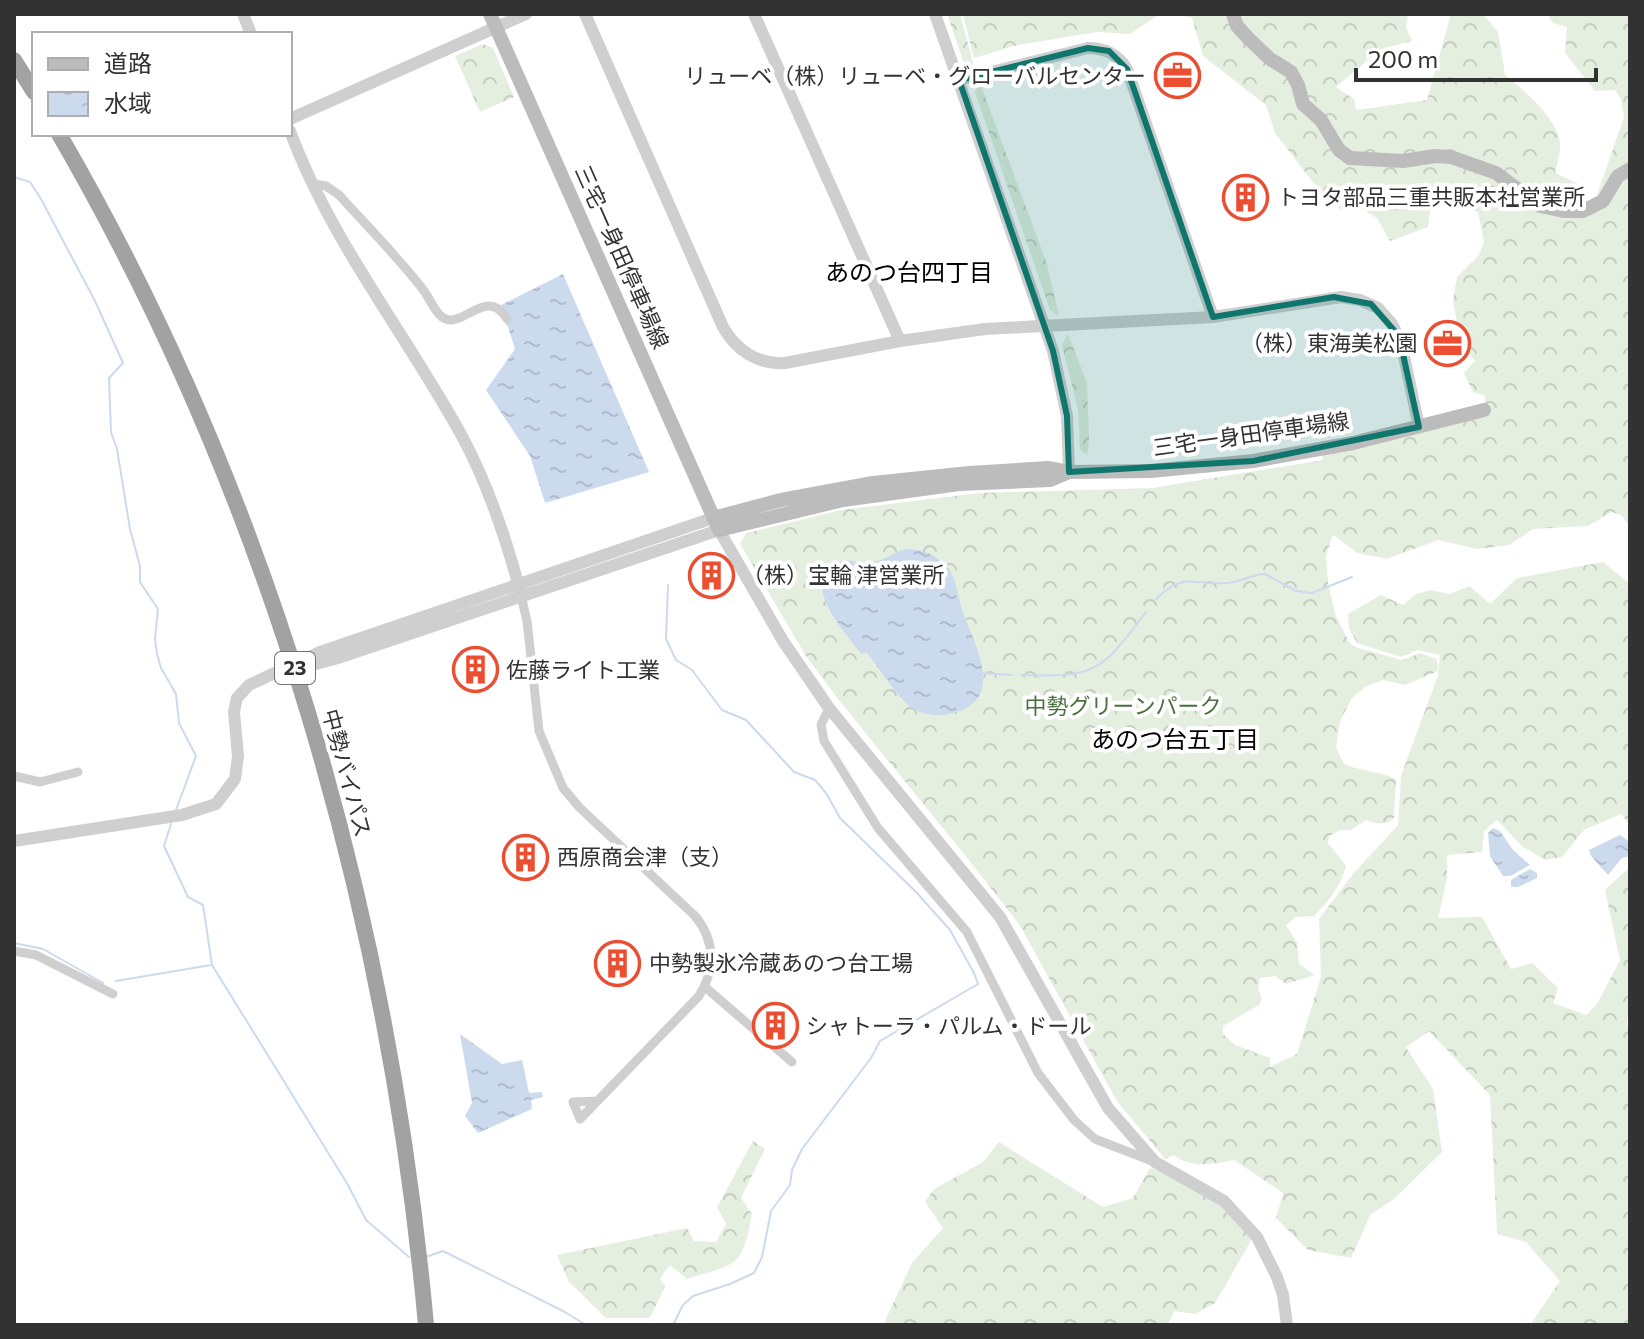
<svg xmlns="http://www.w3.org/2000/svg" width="1644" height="1339" font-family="Commissioner,'Noto Sans JP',sans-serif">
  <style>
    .forest { fill: url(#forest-crowns) }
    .water { fill: url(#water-ripples) }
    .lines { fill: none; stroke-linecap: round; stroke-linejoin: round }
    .stream { stroke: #ccdaee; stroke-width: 2 }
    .minor { stroke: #cfcfcf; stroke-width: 9 }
    .tertiary { stroke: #cfcfcf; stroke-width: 12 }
    .secondary { stroke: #bcbcbc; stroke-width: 14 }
    .trunk { stroke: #a2a2a2; stroke-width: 16 }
    .marked { fill: #0f766e; fill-opacity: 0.2; stroke: #0f766e; stroke-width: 6; stroke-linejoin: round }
    .labels { text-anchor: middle; stroke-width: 8; stroke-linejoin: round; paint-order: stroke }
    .shield { fill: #fff; stroke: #707070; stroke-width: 2 }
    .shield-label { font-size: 20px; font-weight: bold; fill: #323232 }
    .poi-label { font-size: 22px; fill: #323232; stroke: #fff; text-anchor: start }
    .street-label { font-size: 22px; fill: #323232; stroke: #fff }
    .park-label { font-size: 22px; fill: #49703d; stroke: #fff }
    .neighbourhood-label { font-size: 24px; fill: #000; stroke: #fff }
  </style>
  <defs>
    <pattern id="forest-crowns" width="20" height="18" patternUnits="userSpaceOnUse" patternTransform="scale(2)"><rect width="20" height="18" fill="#e5efe0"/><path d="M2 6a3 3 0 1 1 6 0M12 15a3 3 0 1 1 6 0" fill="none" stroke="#c5cdc1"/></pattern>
    <pattern id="water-ripples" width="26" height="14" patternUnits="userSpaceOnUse" patternTransform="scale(2)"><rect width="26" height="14" fill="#ccdaee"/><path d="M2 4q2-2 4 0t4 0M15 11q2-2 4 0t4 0" fill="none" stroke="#b0bccd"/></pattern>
  </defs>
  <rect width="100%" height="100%" fill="#fff"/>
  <!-- forest -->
  <path class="forest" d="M947 14H960L974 66 963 61Z
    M963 14H1160L1130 34 1097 32 1018 45 974 58Z
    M1174 14H1408L1406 27 1412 41 1381 49 1336 87 1354 99 1356 110 1427 100 1451 14H1483L1498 32 1505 75C1523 89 1557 118 1560 142 1561 152 1557 164 1555 173L1577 183 1580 204 1596 198 1624 117 1621 99 1615 90 1595 91 1565 53 1567 27 1553 23 1547 14H1630V526L1621 515 1612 512 1588 526 1533 529 1509 545 1477 549 1438 540 1387 559 1357 553 1334 535 1332 537 1326 556 1328 582 1335 614 1349 642 1355 647 1402 660 1420 653 1437 659 1438 671 1405 685 1383 680 1365 687 1352 698 1340 721 1336 747 1344 764C1359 771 1386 772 1396 780L1394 818C1386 826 1377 824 1366 820L1351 830H1340L1329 836 1328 843 1346 866C1341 886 1329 901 1314 916L1296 917 1286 925 1297 943 1299 964 1315 975 1286 984 1275 976 1260 978 1258 988 1262 999 1259 1005 1223 1026V1034L1235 1045 1270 1058V1067L1297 1054 1321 977 1319 919 1353 874 1398 825 1401 776 1438 675 1440 655 1417 650 1401 657 1357 643 1349 629 1348 614 1381 595 1403 605 1416 594 1431 590 1449 594 1470 586 1490 604 1517 578 1603 562 1630 584V825L1621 814 1584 830 1562 857 1545 860 1523 847 1497 820 1484 831 1482 852 1447 855V878L1438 918 1482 917 1511 969 1532 963 1558 988 1553 1003 1586 1015 1597 1004 1620 960 1605 890 1630 867V1015L1627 1019 1630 1054V1325H1534L1532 1322 1560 1281 1526 1242 1497 1234 1490 1095 1429 1031 1406 1047 1433 1089 1442 1152 1394 1199 1371 1214 1351 1258 1308 1250 1276 1218 1283 1193 1234 1160C1214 1164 1192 1169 1174 1155L1165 1159 1117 1101 1019 924 968 859 838 699 806 656 740 544 746 533 841 510 979 493 1152 488 1323 460 1321 454 1484 413 1485 396 1473 392 1464 373 1475 361 1460 342 1453 300 1457 277 1478 256 1484 242 1478 212 1453 202 1431 206 1428 227 1390 241 1377 218 1359 207 1341 210 1312 181 1275 133 1266 105 1203 56 1192 18Z
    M483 44 493 48 514 97 480 112 455 56Z
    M980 83 1047 264 1059 316 1050 310 975 92Z
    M1068 334 1087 383 1089 439 1087 455 1080 449 1078 410 1062 345Z
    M753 1141 765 1149 741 1198 752 1214C742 1269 737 1263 687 1279L670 1265 660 1279 665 1286 650 1318H606L569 1282 557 1255 687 1228 694 1241 716 1242 726 1224 717 1207Z
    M999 1142 1103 1207 1133 1198 1150 1168 1197 1184 1225 1207 1252 1239 1215 1303 1195 1314 1174 1311 1168 1325H883L912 1263 943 1228 925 1202 934 1189 983 1162Z"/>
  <!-- water -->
  <path class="water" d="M563 274 649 472 545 503 530 456 486 390 515 349 508 327 495 308Z
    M908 549C924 550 935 554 946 566 958 579 957 596 963 612 976 648 1010 706 943 715 932 716 916 713 908 705 892 690 880 669 866 652L861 654C847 634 810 596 826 572 829 567 835 562 841 561 851 559 862 564 873 562 886 560 895 551 908 549Z
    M1493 828 1500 831 1513 850 1530 865 1510 876H1503L1490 856 1488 833Z
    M1620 835 1630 842V856L1622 858 1608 875 1591 856 1589 850Z
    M1530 869 1537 873V878L1518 887H1511V880Z
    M460 1034 502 1064 522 1060 529 1093 542 1092 543 1097 531 1100 532 1109 478 1133 465 1116 472 1103Z"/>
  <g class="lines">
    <!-- stream -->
    <path class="stream" d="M14 177 30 182 41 199 95 301 123 363 109 378 111 432 117 449 130 529 140 566V582L158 609 155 639 157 654 161 668 176 694 179 723 196 756 176 810
      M668 585 666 639 676 660 692 670 722 710 746 720 794 772 815 780 826 793 840 818 916 892 950 930 974 973 978 984 880 1041 871 1058 802 1149 792 1170 790 1185 771 1211 762 1257 754 1273 730 1284 693 1296 683 1305 673 1325
      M1156 599C1186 570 1194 586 1228 583 1241 582 1252 574 1265 574L1296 591 1312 593 1352 577
      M981 673 1012 675
      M1021 675C1098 678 1101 671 1146 612
      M171 824 164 846 188 897 203 905 212 965 348 1185 366 1220 409 1257
      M14 943 43 949 103 983
      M116 981 211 965
      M426 1257 443 1251 563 1311 586 1325"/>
    <!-- minor -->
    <path class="minor" d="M314 184 326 186 339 195C366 225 396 255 421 287 429 296 433 310 442 317 461 332 487 284 507 319
      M521 596 527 621 539 731 563 788 580 808 695 916C715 940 716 969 699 996L580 1119 573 1102 597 1101
      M829 708 821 725 824 741 878 828 967 932 1038 1073 1074 1120 1095 1139 1152 1161
      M14 776 40 782 78 772
      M14 951 36 955 113 994
      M705 987 792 1062"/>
    <!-- tertiary -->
    <path class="tertiary" d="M243 14 251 34
      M585 14 723 327C736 350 758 365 785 363L900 341 985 329 1213 317 1341 297 1360 300 1378 308 1392 324 1401 342 1419 427
      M754 14 900 341
      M935 14 1053 351 1067 416 1069 472
      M959 80 1088 48C1105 48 1118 54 1127 69L1213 317
      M290 119 526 14
      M290 131C331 242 407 335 463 438 489 487 506 538 520 591
      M294 665 316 664 338 658 719 530 783 641 829 708 1000 917 1108 1108 1155 1162 1224 1201 1257 1237 1277 1277 1283 1295 1287 1325
      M14 841 182 815 216 804 235 779 238 756 234 712 237 698 249 685 320 652 713 518"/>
    <!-- secondary -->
    <path class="secondary" d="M490 14 719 530 843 500 959 484 1050 480 1069 472
      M1233 14 1237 26 1249 39 1270 59 1291 72 1298 85 1303 104 1321 120 1339 150 1350 158 1403 161 1435 156 1451 157 1496 173 1540 206 1564 211H1583L1603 201 1618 176 1630 169
      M713 518 781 500 873 483 969 473 1048 468 1069 472 1151 471 1253 461 1353 443 1484 410"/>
    <!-- trunk -->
    <path class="trunk" d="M14 60 34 92
      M59 134C269 496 388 909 426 1325"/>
  </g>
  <!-- marked area -->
  <path class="marked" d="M1088 48 1109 51 1127 69 1213 317 1334 297 1371 304 1399 336 1419 427 1253 461 1069 472 1067 416 1053 351 959 80Z"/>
  <!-- icons -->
  <defs>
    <symbol id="office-ring" viewBox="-11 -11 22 22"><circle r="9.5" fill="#fff" stroke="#eb4e31" stroke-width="1.5"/><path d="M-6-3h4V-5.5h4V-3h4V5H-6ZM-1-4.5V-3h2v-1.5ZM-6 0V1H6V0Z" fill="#eb4e31"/></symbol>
    <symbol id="building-ring" viewBox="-11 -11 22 22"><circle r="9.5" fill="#fff" stroke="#eb4e31" stroke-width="1.5"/><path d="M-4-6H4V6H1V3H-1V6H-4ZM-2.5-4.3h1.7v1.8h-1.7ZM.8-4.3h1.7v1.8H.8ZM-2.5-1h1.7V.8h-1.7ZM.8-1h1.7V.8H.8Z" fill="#eb4e31"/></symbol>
  </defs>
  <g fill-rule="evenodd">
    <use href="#office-ring" x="1152" y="50" width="51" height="51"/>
    <use href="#building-ring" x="1220" y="172" width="51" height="51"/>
    <use href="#office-ring" x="1422" y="318" width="51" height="51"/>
    <use href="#building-ring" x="686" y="550" width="51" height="51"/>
    <use href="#building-ring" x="450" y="644" width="51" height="51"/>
    <use href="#building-ring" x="500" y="832" width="51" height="51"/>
    <use href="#building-ring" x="592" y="938" width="51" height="51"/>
    <use href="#building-ring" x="750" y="1000" width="51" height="51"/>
  </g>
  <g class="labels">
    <!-- shield labels -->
    <rect class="shield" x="275" y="652" width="40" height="32" rx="6"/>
    <g class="shield-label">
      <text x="295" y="675">23</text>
    </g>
    <!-- poi labels -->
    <g class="poi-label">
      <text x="1146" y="84" text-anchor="end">リューベ（株）リューベ・グローバルセンター</text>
      <text x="1277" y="205">トヨタ部品三重共販本社営業所</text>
      <text x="1417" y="351" text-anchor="end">（株）東海美松園</text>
      <text x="742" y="583">（株）宝輪 津営業所</text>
      <text x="506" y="678">佐藤ライト工業</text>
      <text x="557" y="865">西原商会津（支）</text>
      <text x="649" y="971">中勢製氷冷蔵あのつ台工場</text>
      <text x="806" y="1034">シャトーラ・パルム・ドール</text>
    </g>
    <!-- street labels -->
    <g class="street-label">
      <text transform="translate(622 257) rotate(66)" y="8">三宅一身田停車場線</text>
      <text transform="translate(1251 434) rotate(-8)" y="8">三宅一身田停車場線</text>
      <text transform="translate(347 773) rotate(75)" y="8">中勢バイパス</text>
    </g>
    <!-- park labels -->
    <g class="park-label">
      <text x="1123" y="714">中勢グリーンパーク</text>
    </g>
    <!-- neighbourhood labels -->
    <g class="neighbourhood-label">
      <text x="909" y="281">あのつ台四丁目</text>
      <text x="1175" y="748">あのつ台五丁目</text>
    </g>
  </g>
  <!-- border -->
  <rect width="1644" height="1339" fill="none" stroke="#323232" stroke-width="32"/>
  <!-- legend -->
  <rect x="32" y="32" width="260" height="104" fill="#ffffff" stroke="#adadad" stroke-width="2"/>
  <rect x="48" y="58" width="40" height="12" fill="#bcbcbc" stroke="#adadad" stroke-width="2"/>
  <text x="104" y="72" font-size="24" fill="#323232">道路</text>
  <rect x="48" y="92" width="40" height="24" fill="url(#water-ripples)" stroke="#adadad" stroke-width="2"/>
  <text x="104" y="112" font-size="24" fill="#323232">水域</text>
  <!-- scale -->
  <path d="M1356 68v12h240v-12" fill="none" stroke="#323232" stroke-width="4"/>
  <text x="1368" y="68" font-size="24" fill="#323232" stroke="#ffffff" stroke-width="6" paint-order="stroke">200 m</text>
</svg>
